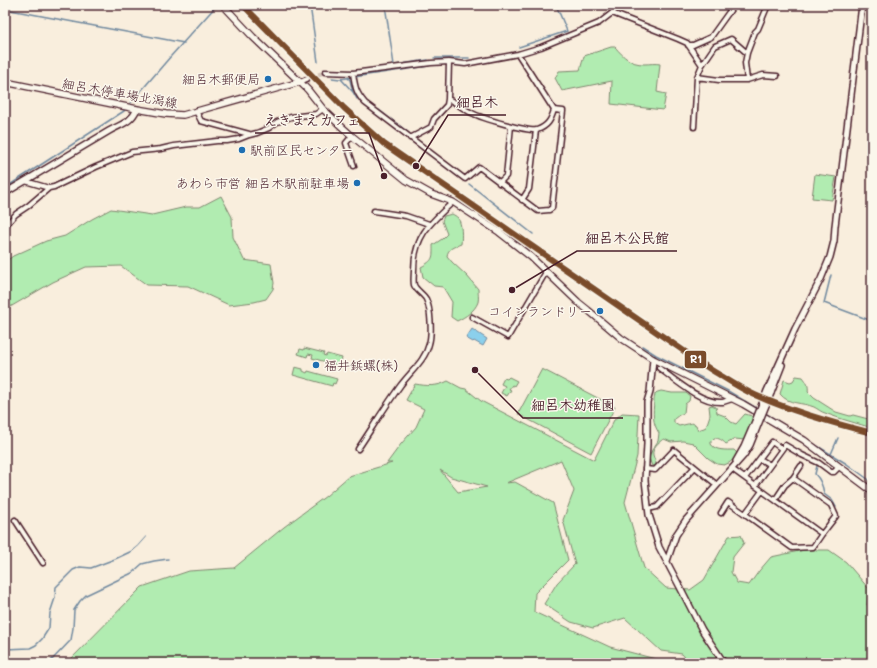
<svg xmlns="http://www.w3.org/2000/svg" width="877" height="668" font-family="Mali,'Klee One',sans-serif">
  <style>
    .green { fill: #b1ecb1; stroke: #7e866e; fill-rule: evenodd }
    .water { fill: #8bd0ec; stroke: #71899f }
    .lines { fill: none; stroke-linecap: round; stroke-linejoin: round }
    .stream { stroke: #71899f; stroke-width: 1.5 }
    .minor-tunnel { stroke: #d6c5b9; stroke-width: 4; stroke-dasharray: 4 2; stroke-linecap: butt }
    .minor-casing { stroke: #4a1f2b; stroke-width: 7 }
    .tertiary-casing { stroke: #4a1f2b; stroke-width: 8 }
    .secondary-casing { stroke: #4a1f2b; stroke-width: 8 }
    .minor { stroke: #fbf7ec; stroke-width: 4 }
    .tertiary { stroke: #fbf7ec; stroke-width: 5 }
    .secondary { stroke: #fbf7ec; stroke-width: 5.5 }
    .tertiary-bridge-casing { stroke: #4a1f2b; stroke-width: 8; stroke-linecap: butt }
    .tertiary-bridge { stroke: #fbf7ec; stroke-width: 5 }
    .rail-1-casing { stroke: #fbf7ec; stroke-width: 9 }
    .rail-1 { stroke: #7a4b2a; stroke-width: 6 }
    .poi-dot { fill: #1f6fb2; stroke: #fbf7ec; stroke-width: 1.5 }
    .labels { text-anchor: middle; stroke-width: 3; stroke-linejoin: round; paint-order: stroke }
    .poi-label { font-size: 13px; fill: #4a1f2b; stroke: #fbf7ec; text-anchor: end }
    .street-label { font-size: 13px; fill: #4a1f2b; stroke: #fbf7ec }
    .leader { fill: none; stroke: #4a1f2b; stroke-width: 1.5 }
    .callout-dot { fill: #4a1f2b; stroke: #fbf7ec; stroke-width: 1.5 }
    .callout-label { font-size: 14px; text-anchor: middle; font-weight: bold; fill: #4a1f2b; stroke: #fbf7ec; stroke-width: 3; stroke-linejoin: round; paint-order: stroke }
    .line-badge { stroke: #fbf7ec; stroke-width: 1.5 }
    .badge-label { font-size: 11px; text-anchor: middle; font-weight: bold; fill: #fff }
  </style>
  <rect width="100%" height="100%" fill="#f9eedd"/>
  <filter id="ink" filterUnits="userSpaceOnUse"><feTurbulence type="fractalNoise" baseFrequency=".025" numOctaves="2"/><feDisplacementMap in="SourceGraphic" scale="8" xChannelSelector="R" yChannelSelector="G"/><feConvolveMatrix kernelMatrix="1 2 1 2 8 2 1 2 1" color-interpolation-filters="sRGB"/></filter>
  <g filter="url(#ink)">
    <!-- green -->
    <path class="green" d="M611 47H615C624 57 630 64 644 64 650 64 655 63 660 64L657 92 666 94 663 110 611 104 612 81 562 91 555 78 559 71 580 70 584 56Z
      M815 174 836 177 832 200 812 198Z
      M221 196 232 217 233 237 244 260 271 264 274 283 273 289 266 299 254 302 229 305 188 286 147 285 121 266 86 267 53 282 5 310V262L13 256 46 241 65 236 92 219 111 209 152 215 186 207H200Z
      M452 214C454 215 456 216 458 218 462 224 462 237 461 244 454 247 448 248 447 256L452 262 467 276 478 289C478 293 479 298 478 302 475 311 465 317 457 321L451 317 452 302 443 287 434 286 423 277 421 267C434 260 433 258 433 245L442 239 447 234 442 221 444 216Z
      M304 348 324 353 323 355 326 356 327 354 342 358 340 366 312 358 313 355 308 354 307 357 298 354 300 349 304 350Z
      M295 367 303 369V371L307 373 308 371 337 379 335 384 333 383 332 386 293 375Z
      M542 369 615 407 591 453 518 414Z
      M796 376 803 377C807 382 809 386 808 392L814 398 836 412 850 416 853 415 872 420V428C856 423 840 419 825 413 821 412 818 409 814 407 802 402 789 405 780 394L784 380 790 382 793 381Z
      M509 377 517 381 514 386 512 385 509 389 511 390 507 396 501 393 505 386 501 384 504 378 507 379Z
      M448 381 461 388 466 389 481 401 594 460 614 420 622 413 639 414 637 456 625 502 644 568 666 588 690 590 704 580 729 536 741 535 744 543 733 557 731 572 737 583 749 585 759 571 771 557 804 550H829L846 562 869 589 867 605 872 610V663H690L682 654 661 651 625 618 593 628 571 622 544 604 557 583 575 564 563 520 574 491 561 460 506 483 515 482 553 503 568 560 535 593 534 612 610 647 671 663H67L142 587 189 571 234 568 284 527 326 496 349 476 392 463H387L401 444 416 427 424 409 406 400 415 384C427 386 437 387 448 381ZM440 470 451 477 487 487 458 492Z
      M661 391 672 393H686L690 396 689 401 685 404 684 413 679 415 674 419V423L679 426 692 423 696 425 698 430 704 428 706 427 710 415 709 406 712 405 716 407 717 413 725 416 731 422 736 424 745 414 752 416V424L745 440 735 439 726 444C722 440 719 438 714 438L711 441V444C715 451 726 450 734 450L737 453 736 457 729 463 724 465 717 464 708 458 693 443 683 441 671 442 664 439C658 442 652 448 653 455 654 459 656 461 656 465L652 466 649 458 652 450 658 441 659 433C652 423 653 412 654 401 654 400 655 394 655 394 656 392 658 392 661 391Z"/>
    <!-- water -->
    <path class="water" d="M472 329 487 339 483 346 474 341 473 342 466 338Z"/>
    <g class="lines">
      <!-- stream -->
      <path class="stream" d="M310 5 318 62
        M385 5 394 65 428 60
        M5 9 184 43
        M519 47 567 31 556 5
        M434 58H469
        M332 78 340 79 429 66
        M348 78 350 80 353 92
        M341 79 353 92 357 99
        M128 106 171 56 217 5
        M379 110 409 133
        M469 184 533 234
        M5 188 124 111 126 109
        M831 275 824 303 872 321
        M642 346 656 355 728 391 758 409
        M765 413 797 433
        M814 444 847 464 872 482
        M831 454 838 438
        M817 466 815 474C821 480 823 486 824 494L832 500 836 507
        M5 649 30 648 36 645 42 639 49 628 50 613 55 598 56 587 73 570 80 567 91 568 115 559 132 551 138 546 146 537
        M49 663 71 640 73 628 74 610 80 601 86 595 132 573 142 564 154 561 168 559"/>
      <!-- minor-tunnel -->
      <path class="minor-tunnel" d="M307 79 325 72"/>
      <defs>
        <path id="minor" d="M612 13 678 39 687 43 702 65 697 77 694 127
          M688 45H693L711 37 734 5
          M449 62 448 99C457 103 463 109 472 113 481 118 529 132 537 130 548 126 551 120 554 110
          M702 65 715 46 731 39 747 53
          M325 72 353 73 431 63 449 62 465 64 518 54 541 47 599 23 612 13 618 5
          M353 73C355 87 356 93 365 103L465 179 479 167 538 211 549 210 552 208 563 111 554 110 518 54
          M697 77 719 80H747L763 75 777 76
          M747 80 745 63 747 53 755 32 758 29 768 5
          M300 82 307 79
          M196 111 201 121 249 134
          M352 136 346 143 354 166
          M410 138 431 127 434 119 447 105 448 99
          M25 181 49 188 54 187 96 167 132 152 161 149 174 146 217 141H227L239 139 249 135 257 133 269 128 277 122 291 117 316 114 323 109
          M499 183 506 176 511 126
          M522 200 529 189 536 130
          M374 211 406 216 429 224
          M5 226 16 214 28 206 49 188
          M472 317 508 337 546 272
          M659 368C675 380 702 404 723 402 726 401 729 400 732 399
          M358 449C372 428 385 407 400 386 410 372 425 361 429 344 432 334 431 309 426 299 423 294 416 290 414 285 413 281 414 274 414 270 414 236 430 223 453 202
          M760 459 770 465
          M645 469 655 470 674 450 717 485
          M732 469 822 534 836 516 831 505 793 478 785 485 775 500
          M745 478 772 442 782 449
          M793 478 801 466
          M755 486 785 445 802 455 819 463 831 472H834L839 467
          M762 491 745 514 792 548 813 547 822 534
          M648 509 657 507 695 467
          M721 513 728 502 745 514
          M15 520 43 563"/>
        <path id="tertiary" d="M5 193 109 131C121 124 131 123 137 109
          M653 359 650 392 647 402V444L645 480 649 515 659 547 681 589 702 630 724 663
          M767 391 795 329 821 279 830 257 834 241 835 226 862 5
          M771 393 782 365
          M736 461 744 447 756 419
          M667 561 676 535 686 520 744 455 750 445 760 420"/>
        <path id="secondary" d="M223 5 253 37 300 82 308 90 323 109 342 127 352 136 406 180 431 194 453 202 499 232 531 257 578 302 588 310 621 338 653 359 743 404 804 440 872 491
          M5 82 137 109 166 114 183 115 300 82"/>
      </defs>
      <!-- minor casing -->
      <use href="#minor" class="minor-casing"/>
      <!-- tertiary casing -->
      <use href="#tertiary" class="tertiary-casing"/>
      <!-- secondary casing -->
      <use href="#secondary" class="secondary-casing"/>
      <!-- minor -->
      <use href="#minor" class="minor"/>
      <!-- tertiary -->
      <use href="#tertiary" class="tertiary"/>
      <!-- secondary -->
      <use href="#secondary" class="secondary"/>
      <defs>
        <path id="tertiary-bridge" d="M756 419 767 391
          M760 420 771 393"/>
      </defs>
      <!-- tertiary-bridge casing -->
      <use href="#tertiary-bridge" class="tertiary-bridge-casing"/>
      <!-- tertiary-bridge -->
      <use href="#tertiary-bridge" class="tertiary-bridge"/>
      <defs>
        <path id="rail-1" d="M243 5 344 108 384 144 710 369C725 378 739 388 755 395 793 412 832 423 872 433"/>
      </defs>
      <!-- rail-1 casing -->
      <use href="#rail-1" class="rail-1-casing"/>
      <!-- rail-1 -->
      <use href="#rail-1" class="rail-1"/>
    </g>
  </g>
  <!-- markers -->
  <g class="poi-dot">
    <circle cx="268" cy="79" r="4"/>
    <circle cx="242" cy="150" r="4"/>
    <circle cx="357" cy="183" r="4"/>
    <circle cx="600" cy="311" r="4"/>
    <circle cx="316" cy="365" r="4"/>
  </g>
  <g class="labels">
    <!-- poi labels -->
    <g class="poi-label">
      <text x="260" y="84">細呂木郵便局</text>
      <text x="250" y="155" text-anchor="start">駅前区民センター</text>
      <text x="349" y="188">あわら市営 細呂木駅前駐車場</text>
      <text x="592" y="316">コインランドリー</text>
      <text x="324" y="370" text-anchor="start">福井鋲螺(株)</text>
    </g>
    <!-- street labels -->
    <g class="street-label">
      <text transform="translate(120 93) rotate(10)" y="5">細呂木停車場北潟線</text>
    </g>
  </g>
  <!-- callouts -->
  <path class="leader" d="M416 166L448 115H506M384 176L369 133H255M512 290L577 251H677M475 370L523 418H623"/>
  <g class="callout-dot">
    <circle cx="416" cy="166" r="4"/>
    <circle cx="384" cy="176" r="4"/>
    <circle cx="512" cy="290" r="4"/>
    <circle cx="475" cy="370" r="4"/>
  </g>
  <g class="callout-label">
    <text x="477" y="107">細呂木</text>
    <text x="312" y="125">えきまえカフェ</text>
    <text x="627" y="243">細呂木公民館</text>
    <text x="573" y="410">細呂木幼稚園</text>
  </g>
  <rect class="line-badge" x="684" y="350" width="23" height="19" rx="4" fill="#7a4b2a"/>
  <g class="badge-label">
    <text x="696" y="363">R1</text>
  </g>
  <!-- margin -->
  <rect width="877" height="668" fill="none" stroke="#fbf7ec" stroke-width="20"/>
  <rect x="10" y="10" width="857" height="648" fill="none" stroke="#4a1f2b" stroke-width="1.5" filter="url(#ink)"/>
</svg>
